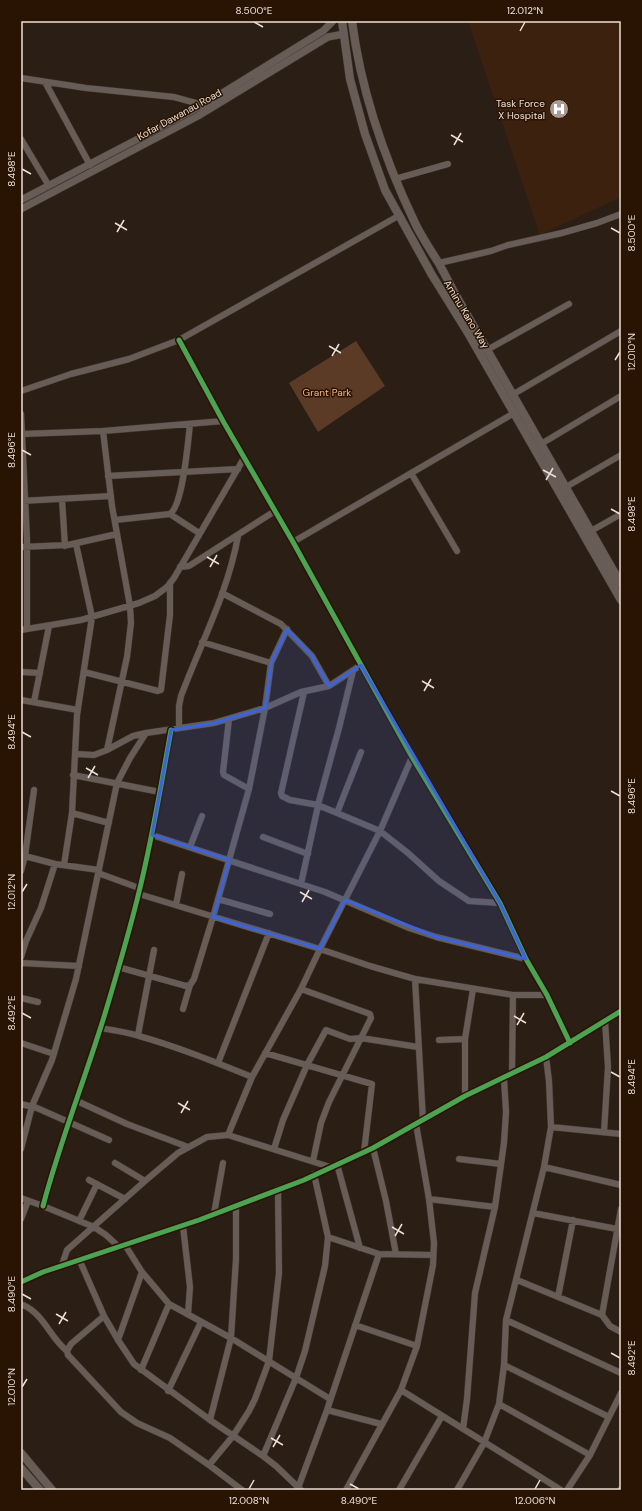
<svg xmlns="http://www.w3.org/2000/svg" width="642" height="1511" font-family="'DM Sans',sans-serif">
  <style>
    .built { fill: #3b210e }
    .green { fill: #5b3b25 }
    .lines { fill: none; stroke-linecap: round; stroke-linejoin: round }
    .minor-casing { stroke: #433932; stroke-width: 7 }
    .tertiary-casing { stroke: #433932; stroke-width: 8 }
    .secondary-casing { stroke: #433932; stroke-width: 9 }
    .minor { stroke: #675d56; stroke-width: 6 }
    .tertiary { stroke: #675d56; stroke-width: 7 }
    .secondary { stroke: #675d56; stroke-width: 8 }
    .cycleway-casing { stroke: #291404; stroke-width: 8 }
    .cycleway { stroke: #4ca352; stroke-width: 5 }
    .marked { fill: #3c64d8; fill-opacity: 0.2; stroke: #3c64d8; stroke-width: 3; stroke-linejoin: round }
    .ticks { fill: none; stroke: #eedfd5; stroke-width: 1.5 }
    .labels { text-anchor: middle; stroke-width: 3; stroke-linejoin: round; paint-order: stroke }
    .poi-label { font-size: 10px; fill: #eedfd5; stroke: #291404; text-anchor: end }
    .street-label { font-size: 10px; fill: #eedfd5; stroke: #291404 }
    .park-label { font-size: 10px; fill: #f9b484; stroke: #291404 }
    .neatline { fill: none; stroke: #eedfd5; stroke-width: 1.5 }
    .ticks-label { font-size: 10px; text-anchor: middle; fill: #eedfd5 }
  </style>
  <rect width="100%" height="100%" fill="#2b1e15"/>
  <!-- built -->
  <path class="built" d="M468 21H621V197L540 235Z"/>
  <!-- green -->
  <path class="green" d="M356 341 385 386 318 432 289 383Z"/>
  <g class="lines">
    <defs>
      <path id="minor" d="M21 78 86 88 174 97 203 105
        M45 82 90 165
        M21 139 49 186
        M395 179 448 164
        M439 263 491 251 508 245 562 233 597 223 621 214
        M179 340 223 421 293 542 412 757 500 903 526 959 547 995 570 1043
        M487 350 569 304
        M21 391 71 374 129 359 179 340 400 215
        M512 395 621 331
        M21 414 27 539V629
        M103 431 112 506 130 606 131 623 127 657 107 750
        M22 434 103 431 223 421
        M541 444 621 396
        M411 473 457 551
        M108 476 238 469
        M566 487 621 455
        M62 499 65 546
        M21 501 111 496
        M170 514 199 533
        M115 520 170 514C183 505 188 442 190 424
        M591 531 621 514
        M293 542 521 409
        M76 544 92 617 77 715 72 813 109 823
        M21 547 68 545 117 534
        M180 567 189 566 275 511
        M222 593 281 624 312 656 329 686
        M21 630 81 620 139 603 155 596 167 587 174 578 244 458
        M202 642 271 663
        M21 672 40 673
        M84 672 158 691 161 690 170 615V583
        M304 692 281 793 282 796 290 800 318 805 380 831 408 853 439 881 469 901 500 903
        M21 700 78 710
        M34 702 49 626
        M229 719 223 772 224 775 249 789
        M179 728V706L181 696C201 643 228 592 238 536
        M76 754 94 755 107 750 133 736 146 733 214 723 265 708 301 692 329 686 361 665
        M73 775 160 792
        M337 813 361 752
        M152 835 325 892 409 928 436 937 526 959
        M263 837 308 854
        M190 847 202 816
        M21 855 55 864 99 870
        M64 865 72 813
        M21 871 25 856 34 790
        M98 873 139 888
        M301 884 319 801 339 728 353 671
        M139 894 320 949 370 966 415 979 513 995H547
        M218 899 270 914
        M176 905 182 874
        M21 957 26 941 41 908 55 864
        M21 963 79 966
        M118 967 186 986 190 985 194 979 213 917 249 789 265 708 271 663 287 629
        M415 979 423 1120
        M301 989 370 1014 371 1018 329 1102 321 1123 313 1161
        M21 998 38 1002
        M183 1009 190 985
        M100 1028C113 1030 127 1032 139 1036 178 1047 215 1062 252 1077
        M138 1035 154 950
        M439 1040 465 1039
        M21 1043 54 1054
        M265 1053 372 1084 364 1152
        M218 1063 269 933
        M512 1074 513 995
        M465 1096V1039L473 989
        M77 1101 127 1124 188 1147
        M21 1104 37 1108 109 1140
        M551 1127 621 1134
        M604 1132 608 1067 605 1021
        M228 1135 252 1077 301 989 320 949 380 831 412 757
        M373 1148 386 1201 396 1254
        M21 1149 32 1106 52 1060 76 979 117 783 130 758 146 733
        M274 1149 283 1120 307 1065 326 1030 350 1039 361 1038 418 1047
        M459 1159 501 1164
        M115 1163 145 1181
        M337 1164 360 1248
        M544 1167 621 1185
        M89 1180 125 1199
        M21 1198 43 1206 94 1227 106 1235 119 1247
        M429 1199 495 1207
        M43 1206C61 1138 87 1074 107 1007 118 970 129 933 138 896 152 841 161 785 171 730
        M533 1213 617 1229
        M214 1214 223 1163
        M21 1219 28 1201
        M79 1221 97 1184
        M183 1226 190 1287 188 1314
        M328 1237 379 1254 433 1255
        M125 1245 142 1272 169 1304 231 1338 330 1399
        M79 1259 104 1316 118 1340 134 1364 210 1420 263 1456 276 1466 301 1490
        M62 1265 67 1250 145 1181 178 1153 207 1137 228 1135 330 1167
        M517 1280 602 1315 610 1326 621 1332
        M21 1282 43 1272 199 1220 304 1180 373 1148 465 1096 546 1057 621 1011
        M558 1297 573 1220
        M23 1305C44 1314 50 1338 67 1351
        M602 1315 621 1209
        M104 1316 71 1344 67 1351 68 1355 121 1412 137 1423 170 1438 209 1465 242 1490
        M506 1320 621 1373
        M355 1325 417 1346
        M118 1340 142 1272
        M504 1365 609 1417
        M141 1370 169 1304
        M401 1390 561 1490
        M168 1391 201 1322
        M499 1404 590 1455
        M327 1410 381 1424
        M210 1420 231 1338 236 1259V1206
        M463 1429 467 1399 475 1293 495 1207 504 1143 506 1112 504 1079
        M263 1456 296 1378 305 1351 325 1266 328 1237 314 1174
        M209 1465 233 1436 249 1411 255 1399 269 1361 279 1273 278 1189
        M298 1488 327 1410 379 1254
        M346 1490 401 1390 417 1346 433 1265 434 1243 429 1199 416 1124
        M399 1490 442 1416
        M457 1490 484 1443 499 1404 504 1365 506 1320 544 1167 551 1127 549 1081 546 1057
        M567 1490 590 1455 621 1393
        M620 1490 621 1489"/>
      <path id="tertiary" d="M21 200 203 105 323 31 333 21
        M21 209 198 116 328 37 344 34"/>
      <path id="secondary" d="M342 21 350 79 365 134 385 190 432 275 468 333 621 600
        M352 21C361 92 384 158 415 223 421 236 430 249 438 262 445 274 451 287 458 299L621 584
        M21 1453 52 1490
        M21 1468 40 1490"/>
    </defs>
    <!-- minor casing -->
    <use href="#minor" class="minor-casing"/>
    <!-- tertiary casing -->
    <use href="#tertiary" class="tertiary-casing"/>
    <!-- secondary casing -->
    <use href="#secondary" class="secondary-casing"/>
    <!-- minor -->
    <use href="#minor" class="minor"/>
    <!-- tertiary -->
    <use href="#tertiary" class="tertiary"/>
    <!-- secondary -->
    <use href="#secondary" class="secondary"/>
    <defs>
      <path id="cycleway" d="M179 340 223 421 293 542 412 757 500 903 526 959 547 995 570 1043
        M43 1206C61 1138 87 1074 107 1007 118 970 129 933 138 896 152 841 161 785 171 730
        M21 1282 43 1272 199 1220 304 1180 373 1148 465 1096 546 1057 621 1011"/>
    </defs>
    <!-- cycleway casing -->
    <use href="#cycleway" class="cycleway-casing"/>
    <!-- cycleway -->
    <use href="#cycleway" class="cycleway"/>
  </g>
  <!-- marked area -->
  <path class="marked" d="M287 629 312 656 329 686 361 665 500 903 526 959 436 937 345 900 320 949 213 917 229 860 152 835 171 730 214 723 265 708 271 663Z"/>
  <!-- ticks -->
  <path class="ticks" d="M254 22 263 27M520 31 525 22M451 135 463 142M454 145 461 133M22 169 31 174M115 223 127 230M611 228 620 233M117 232 124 220M329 346 341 353M332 356 339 344M615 360 620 352M22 450 31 455M543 470 556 477M546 480 553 468M611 509 620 514M207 557 219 564M210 567 217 555M422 681 434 688M424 691 431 679M22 732 31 737M86 768 98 775M88 778 95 766M611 791 620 796M22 892 27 884M300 892 312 899M302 902 309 890M22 1013 31 1018M514 1016 526 1023M517 1025 524 1013M611 1072 620 1077M178 1103 190 1110M181 1113 188 1101M392 1227 404 1234M395 1236 402 1224M22 1294 31 1299M56 1314 68 1321M59 1324 66 1312M611 1353 620 1358M22 1387 27 1379M271 1438 283 1445M273 1447 280 1435M350 1484 359 1489M249 1489 254 1480M535 1489 540 1480"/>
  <!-- icons -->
  <defs>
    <symbol id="hospital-disc" viewBox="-11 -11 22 22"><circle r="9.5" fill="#aa9b92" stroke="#291404"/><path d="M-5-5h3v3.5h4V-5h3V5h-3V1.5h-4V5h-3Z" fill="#fff"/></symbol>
  </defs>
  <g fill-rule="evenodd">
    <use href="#hospital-disc" x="548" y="98" width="22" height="22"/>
  </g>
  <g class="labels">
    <!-- poi labels -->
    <g class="poi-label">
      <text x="545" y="107">Task Force<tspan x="545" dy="12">X Hospital</tspan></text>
    </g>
    <!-- street labels -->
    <g class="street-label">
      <text transform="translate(179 114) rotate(-29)" y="4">Kofar Dawanau Road</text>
      <text transform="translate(467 314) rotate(59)" y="4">Aminu Kano Way</text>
    </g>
    <!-- park labels -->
    <g class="park-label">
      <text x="327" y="396">Grant Park</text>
    </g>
  </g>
  <!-- border -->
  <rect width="642" height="1511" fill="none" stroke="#291404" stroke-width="44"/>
  <rect x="22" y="22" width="598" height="1467" class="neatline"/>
  <g class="ticks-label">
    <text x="254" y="14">8.500°E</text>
    <text x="525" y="14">12.012°N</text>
    <text transform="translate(11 169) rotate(-90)" y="4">8.498°E</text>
    <text transform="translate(631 233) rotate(-90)" y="4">8.500°E</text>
    <text transform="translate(631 352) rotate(-90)" y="4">12.010°N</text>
    <text transform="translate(11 450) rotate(-90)" y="4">8.496°E</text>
    <text transform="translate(631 514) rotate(-90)" y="4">8.498°E</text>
    <text transform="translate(11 732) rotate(-90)" y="4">8.494°E</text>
    <text transform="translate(631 796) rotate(-90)" y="4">8.496°E</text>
    <text transform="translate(11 892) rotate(-90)" y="4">12.012°N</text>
    <text transform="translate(11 1013) rotate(-90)" y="4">8.492°E</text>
    <text transform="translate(631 1077) rotate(-90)" y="4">8.494°E</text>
    <text transform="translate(11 1294) rotate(-90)" y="4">8.490°E</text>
    <text transform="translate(631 1358) rotate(-90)" y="4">8.492°E</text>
    <text transform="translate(11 1387) rotate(-90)" y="4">12.010°N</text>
    <text x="249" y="1504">12.008°N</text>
    <text x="359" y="1504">8.490°E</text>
    <text x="535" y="1504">12.006°N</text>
  </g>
</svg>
